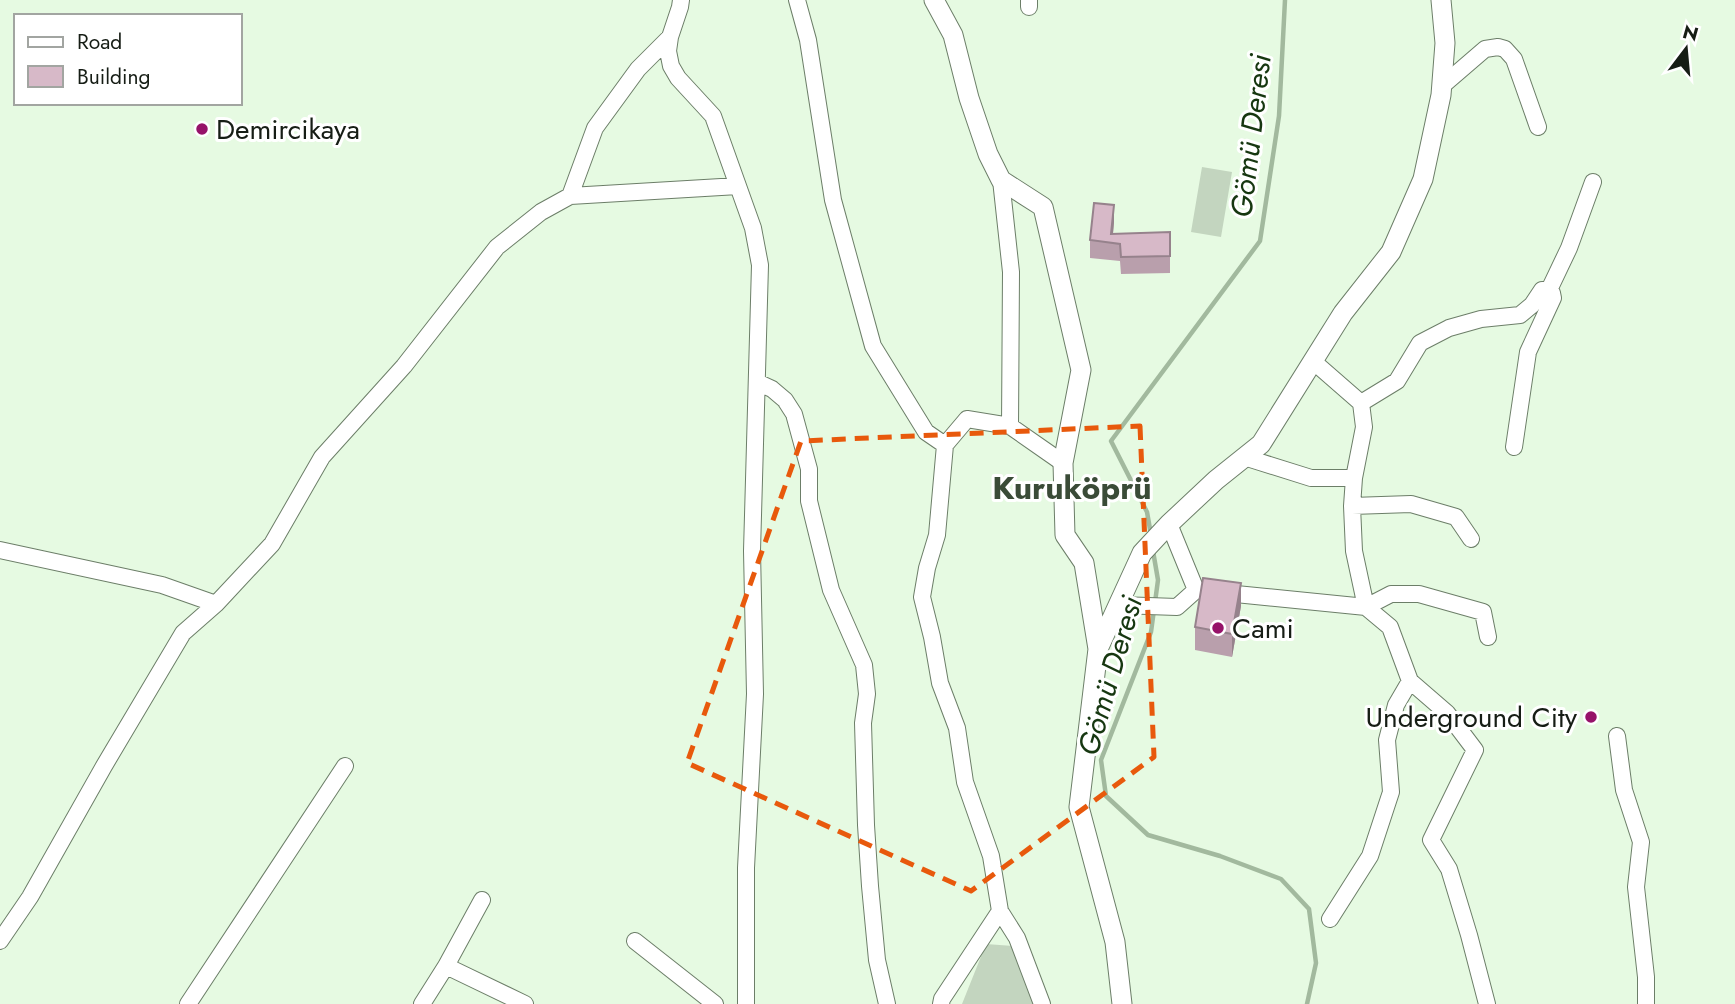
<svg xmlns="http://www.w3.org/2000/svg" width="1735" height="1004" font-family="Jost,sans-serif">
  <style>
    .green { fill: #c3d5bf }
    .lines { fill: none; stroke-linecap: round; stroke-linejoin: round }
    .stream { stroke: #a2b99e; stroke-width: 4.5 }
    .minor-casing { stroke: #6c7e68; stroke-width: 18 }
    .tertiary-casing { stroke: #6c7e68; stroke-width: 21 }
    .minor { stroke: #fff; stroke-width: 16 }
    .tertiary { stroke: #fff; stroke-width: 19 }
    .wall { fill: #b99fac }
    .shaded-wall { fill: #96828c }
    .building { fill: #d7b9c8; stroke: #96828c; stroke-width: 2 }
    .marked { fill: none; stroke: #e8590c; stroke-width: 5; stroke-dasharray: 14 9; stroke-linejoin: round }
    .poi-dot { fill: #961269; stroke: #fff; stroke-width: 2.5 }
    .labels { text-anchor: middle; stroke-width: 6; stroke-linejoin: round; paint-order: stroke }
    .poi-label { font-size: 28px; fill: #161d15; stroke: #fff; text-anchor: start }
    .water-label { font-size: 30px; font-style: italic; fill: #163710; stroke: #fff }
    .quarter-label { font-size: 32px; font-weight: bold; fill: #3a4b37; stroke: #fff }
  </style>
  <rect width="100%" height="100%" fill="#e6fae2"/>
  <!-- green -->
  <path class="green" d="M1202 167 1232 172 1221 237 1191 232Z
    M986 944 1013 946 1034 1004H962Z"/>
  <g class="lines">
    <!-- stream -->
    <path class="stream" d="M1151 535 1147 512 1111 441 1260 241 1279 116 1285 0
      M1153 551 1158 580 1151 632 1101 760 1106 796 1148 835 1220 856 1281 879 1309 909 1316 963 1307 1004"/>
    <defs>
      <path id="minor" d="M681 0 680 7 670 37 668 51 671 66 678 78 713 116 753 228 760 265 752 551 755 694 746 868V1004
        M797 0 808 40 833 200 873 346 926 432 945 445
        M1029 0V7
        M1442 86 1485 49 1498 47 1505 49 1514 59 1538 127
        M1001 180 1011 272 1010 426
        M570 196 738 186
        M1549 290 1569 248 1593 182
        M1314 362 1361 403 1364 427 1354 478 1352 506 1354 551 1366 607 1391 594H1419L1483 612 1488 637
        M757 382 772 389 785 400 794 414 809 469V501L831 590 864 665 867 694 863 723 866 825 870 886 877 960 887 1004
        M1361 403 1397 381 1420 343 1449 328 1481 319 1520 315 1532 305 1542 290H1549L1552 293 1553 298 1528 352 1514 447
        M1244 457 1311 478H1354
        M1352 506 1411 504 1456 517 1471 539
        M1169 524 1196 590
        M0 550 162 585 216 604
        M1119 605 1177 607 1196 590 1366 607 1390 627 1410 681 1447 713 1475 750 1431 840 1449 869 1469 935 1487 1004
        M1617 736 1624 790 1641 842 1636 887 1646 977V1004
        M1330 919 1370 856 1391 792 1387 740 1396 705 1410 681
        M0 941 30 897 104 766 183 633 216 604 272 544 322 457 404 366 497 247 541 212 570 196 595 128 638 69 670 37
        M635 941 715 1004
        M446 966 525 1004
        M188 1004 345 766
        M422 1004 446 966 482 900
        M941 1004 942 999 1000 911
        M1042 1004 1017 938 1000 911 991 856 965 782 957 728 940 683 932 637 922 597 927 568 937 535 945 445 967 419 1010 426 1063 463"/>
      <path id="tertiary" d="M934 0 953 35 969 98 988 154 1001 180 1043 207 1081 370 1063 463 1065 535 1084 563 1098 649
        M1122 1004 1115 942 1079 807 1098 649 1142 553 1169 524 1216 480 1261 444 1343 313 1391 252 1423 179 1441 95 1445 43 1441 0"/>
    </defs>
    <!-- minor casing -->
    <use href="#minor" class="minor-casing"/>
    <!-- tertiary casing -->
    <use href="#tertiary" class="tertiary-casing"/>
    <!-- minor -->
    <use href="#minor" class="minor"/>
    <!-- tertiary -->
    <use href="#tertiary" class="tertiary"/>
  </g>
  <!-- wall -->
  <path class="wall" d="M1114 222 1113 234 1170 232V273L1121 274 1120 261 1090 258V240Z
    M1241 606 1232 657 1195 650V627Z"/>
  <!-- shaded-wall -->
  <path class="shaded-wall" d="M1114 205V222L1112 243 1111 234Z
    M1241 583V606L1232 657V634Z"/>
  <!-- building -->
  <path class="building" d="M1094 203 1114 205 1111 234 1170 232V256L1121 257 1120 244 1090 240Z
    M1203 578 1241 583 1232 634 1195 627Z"/>
  <!-- marked area -->
  <path class="marked" d="M1140 426 1154 757 971 891 687 763 801 441Z"/>
  <!-- markers -->
  <g class="poi-dot">
    <circle cx="202" cy="129" r="7"/>
    <circle cx="1218" cy="628" r="7"/>
    <circle cx="1591" cy="717" r="7"/>
  </g>
  <g class="labels">
    <!-- poi labels -->
    <g class="poi-label">
      <text x="216" y="139">Demircikaya</text>
      <text x="1232" y="638">Cami</text>
      <text x="1577" y="727" text-anchor="end">Underground City</text>
    </g>
    <!-- water labels -->
    <g class="water-label">
      <text transform="translate(1251 136) rotate(-83)" y="10">Gömü Deresi</text>
      <text transform="translate(1110 676) rotate(-74)" y="10">Gömü Deresi</text>
    </g>
    <!-- quarter labels -->
    <g class="quarter-label">
      <text x="1072" y="499">Kuruköprü</text>
    </g>
  </g>
  <!-- legend -->
  <rect x="14" y="14" width="228" height="91" fill="#ffffff" stroke="#a2a5a1" stroke-width="2"/>
  <rect x="28" y="37" width="35" height="10" fill="#ffffff" stroke="#a2a5a1" stroke-width="2"/>
  <text x="77" y="49" font-size="21" fill="#161d15">Road</text>
  <rect x="28" y="66" width="35" height="21" fill="#d7b9c8" stroke="#a2a5a1" stroke-width="2"/>
  <text x="77" y="84" font-size="21" fill="#161d15">Building</text>
  <!-- north arrow -->
  <g transform="translate(1686 49) rotate(16)" stroke="#ffffff" stroke-width="5" paint-order="stroke">
  <path d="M0-5L12 26L0 18L-12 26Z" fill="#161d15"/>
  <text y="-10" font-size="19" font-weight="bold" text-anchor="middle" fill="#161d15">N</text>
  </g>
</svg>
